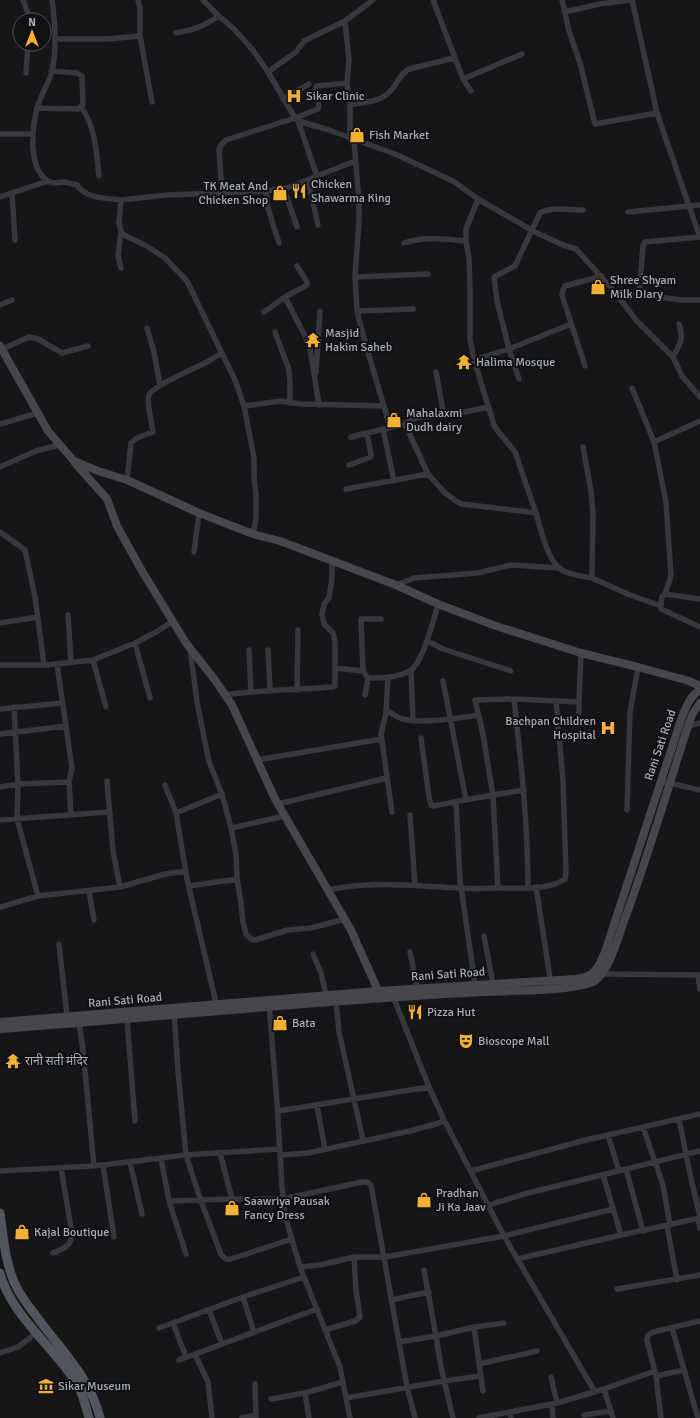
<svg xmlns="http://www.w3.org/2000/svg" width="700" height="1418" font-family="Signika,'Noto Sans Devanagari',sans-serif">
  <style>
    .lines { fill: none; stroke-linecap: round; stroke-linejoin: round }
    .street { stroke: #37383d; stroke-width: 5.5 }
    .secondary { stroke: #45474d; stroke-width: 8 }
    .primary { stroke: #53555c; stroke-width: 9 }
    .labels { text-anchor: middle; stroke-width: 4; stroke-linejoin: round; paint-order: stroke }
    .poi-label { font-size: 12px; fill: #a8adb8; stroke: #111113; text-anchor: start }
    .street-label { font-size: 12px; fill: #a8adb8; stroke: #111113 }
  </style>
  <rect width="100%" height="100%" fill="#161618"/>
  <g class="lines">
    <!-- street -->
    <path class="street" d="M23 0 28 13V20
      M52 0C55 22 57 49 52 71 49 83 41 95 37 108 32 128 27 171 50 182 54 184 60 182 65 182 69 183 73 184 77 185 86 199 106 198 121 200L119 223 121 231 124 235 145 245 165 258 187 281 235 380 244 406 254 458V477L256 494V518L253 534
      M138 0 140 8V36L152 102
      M203 0 219 16 234 29 252 49 268 72 295 118 298 121 326 129 395 154 453 181 478 199 535 232 563 245 576 249 614 291 636 320 673 357 682 376 700 397
      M433 0 463 79 471 91
      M562 0 569 31 580 63 595 124 657 113
      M632 0 657 113 689 206 700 205
      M564 12 600 4 631 0
      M345 21 349 60 347 83 350 105V139
      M176 33C193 30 204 26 219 16
      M55 39H107L140 36
      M268 72 296 52 304 41 345 21 373 0
      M26 73 28 44
      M463 79 522 54
      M283 99 309 84
      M350 105C366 102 383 102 393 88 399 80 400 74 409 69L454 58
      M81 107C96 128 96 151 99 176
      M37 108 78 109 83 105 82 76 77 73 51 71
      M298 121 317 176
      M0 134H33
      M354 140 359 202V221L355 277 357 311 365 342 390 427
      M308 180 318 225
      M284 189 297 227
      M266 191 268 208 279 243
      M12 193 15 240
      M222 193 219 150 221 145 226 140 295 118 318 109C322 102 311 93 317 86L347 83
      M0 197 48 181
      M478 199 466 229V241L469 258 470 290V339L474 360 494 425 497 430 515 452 536 513
      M121 200 167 195 266 191 287 188 355 161
      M628 212 689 206 700 237
      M121 231 118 256 121 268
      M404 243C425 236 444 239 466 241
      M355 277 428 274
      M614 291 681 300H700
      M639 294 643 246 645 242 700 237
      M285 297 305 336 310 349 319 405
      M0 305 12 300
      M357 311 413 309
      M264 312 285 297 307 285V282L297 266
      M147 328 154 352 160 386
      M275 332 289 370 290 383V403
      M0 350 29 337 38 339 62 353 88 346
      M673 357C680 344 684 340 679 324
      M474 360 509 349 571 324
      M585 366 562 295 563 290 565 286 602 276
      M436 372 444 416
      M316 373 320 311
      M519 379 509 349 497 301 494 277 515 266 540 213C552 206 569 210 583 210
      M632 388 654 442 666 502 671 576 665 594 662 597 661 602V609L700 627
      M244 406 281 401 301 404 384 406
      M0 424 38 413
      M405 424 428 474 445 493 456 501 462 504 536 513C541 529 546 556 559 568 567 575 582 576 592 578
      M383 429 394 481
      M351 437 405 424C415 414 433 417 445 416 460 413 475 410 489 407
      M654 442 700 421
      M583 447 591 491 593 514 592 578 630 595 661 606
      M349 465 371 457V454L367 433
      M0 467 36 451 59 445
      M127 480 131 443 137 438 153 432C152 422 146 404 149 395 153 386 193 369 203 364 210 361 216 356 222 353
      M346 489 428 474
      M0 532 25 550 35 597 44 665
      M194 552 199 513
      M396 585 414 578 478 573 511 565 560 568
      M665 594 700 599
      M68 615 71 662
      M0 623 38 617
      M427 641 443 649 511 671
      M135 643 150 698
      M190 648 197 702 209 762 222 794 231 828 236 854 237 879 241 903 243 922 246 934 251 939 255 940 288 930 311 928 345 919
      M249 650 251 692
      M268 650 270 691
      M93 660 106 707
      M57 664 72 768 69 782 71 815
      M0 665H47L93 660 135 643 158 631 173 621
      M335 668 363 671
      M411 670 413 720
      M388 677 386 713 381 734 392 812
      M368 678C381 678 399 678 411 670 423 662 434 619 438 604
      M443 681 466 800
      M297 690 298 630
      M225 695C261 690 297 690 332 687L335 686V642L333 633 324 624 322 614 324 604 329 598 332 578V561
      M365 695 368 678 363 671 361 619H381
      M514 699C521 762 528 825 528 888
      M14 707 18 784 17 819 38 896
      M0 709 63 703
      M386 710C391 713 395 716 400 718 419 725 458 718 478 715
      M579 713V702L581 653
      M688 726 700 723
      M0 734 66 726
      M421 738 429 797 431 805 433 806 492 795 524 790
      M257 760 382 739
      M107 781 113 851 120 887
      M660 781 700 790
      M165 785 176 813 187 879 216 1003
      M0 787 18 784 69 782
      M456 802 460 880 475 984
      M278 804 387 778
      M627 810 630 712 638 667
      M176 813 222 794
      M410 815 415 885
      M0 820 109 812
      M231 828 285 816
      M189 886 237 879
      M536 887 551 984
      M498 888 493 796 483 734 475 700 514 699 579 702
      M328 890C371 880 416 886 459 888 473 889 486 888 499 888 519 888 548 891 565 879L566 872 563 781 556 701
      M89 891 94 920
      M0 907 38 896 120 887 165 874 186 871
      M484 936 493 984
      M59 944 67 1016
      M410 952 417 988
      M313 954 321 973 326 995
      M602 974 700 975
      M698 976 700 989
      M393 996 429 1087 444 1120 504 1236 595 1392
      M336 1001 339 1032 363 1140
      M269 1003 277 1103 282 1187 285 1216 300 1267 340 1367 350 1418
      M174 1012 178 1071 186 1155 201 1201 221 1254C224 1258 226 1260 231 1259L292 1239
      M127 1019 135 1121
      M79 1023 83 1050 94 1166
      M317 1106 325 1149
      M278 1111 429 1087
      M679 1119 691 1179 700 1216
      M643 1127 663 1185 670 1225
      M608 1135 619 1171
      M220 1153 232 1199H283L362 1182H368L371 1185 407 1387 415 1418
      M280 1155 308 1153 410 1131 439 1123 444 1120
      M161 1158 169 1201 186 1254
      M130 1162 142 1214
      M103 1165 114 1237
      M626 1169 643 1231
      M0 1171 94 1166 186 1155 279 1149
      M471 1171 582 1141 700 1114
      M603 1175 621 1235 700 1218
      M169 1201 232 1199
      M489 1205 524 1194 700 1151
      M698 1218 700 1228
      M667 1226 677 1280
      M53 1253C64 1248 71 1247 72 1234L61 1168
      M517 1259 621 1235
      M300 1267 320 1265 354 1257H385L504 1236 613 1209
      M424 1270 436 1336 474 1327 504 1323
      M617 1289 700 1275
      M243 1297 254 1332
      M391 1300 429 1292
      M209 1310 222 1344
      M173 1323 186 1357
      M474 1327 483 1391
      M159 1328 243 1297 304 1277
      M672 1328 698 1418
      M325 1330 355 1321 360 1317 356 1290 354 1257
      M399 1342 436 1336 441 1367 453 1418
      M0 1353 18 1347 36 1333
      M195 1354 208 1382 212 1418
      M179 1360 317 1309
      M479 1364 537 1351
      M656 1376 684 1370
      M551 1377 557 1403
      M255 1384 256 1418
      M604 1389 613 1418
      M346 1398 444 1381 480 1376
      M271 1399 305 1393
      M552 1404 553 1418
      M510 1412 511 1418
      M584 1415 611 1411
      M242 1418 256 1415
      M309 1418 305 1393 343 1382
      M479 1418 557 1403 604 1389 655 1371
      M661 1418 656 1376 647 1340 648 1335 653 1332 700 1321"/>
    <!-- secondary -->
    <path class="secondary" d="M0 346 48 431 74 461 98 471 127 480 199 513 253 534 280 541 396 585 438 604 496 626 581 653 638 667 689 681 700 686
      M75 463 107 499 117 526 142 571 186 643 215 680 232 705 275 799 351 930 380 995
      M0 1022 378 991 576 979C595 977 598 968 605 952L682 717C686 707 690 696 700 690
      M0 1029C161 1017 322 1000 484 992 506 991 582 991 596 980 610 969 618 938 624 921 648 857 667 791 688 726L692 715 700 703"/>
    <!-- primary -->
    <path class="primary" d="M0 1213C3 1235 5 1260 14 1282 19 1293 26 1303 34 1313 58 1347 90 1376 100 1418
      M0 1273C10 1313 51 1345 73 1378 82 1390 85 1404 89 1418"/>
  </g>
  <!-- icons -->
  <defs>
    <symbol id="hospital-bare" viewBox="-9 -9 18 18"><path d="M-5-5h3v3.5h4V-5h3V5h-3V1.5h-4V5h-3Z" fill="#f2b134" stroke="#111113" stroke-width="2.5" paint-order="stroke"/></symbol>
    <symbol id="shop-bare" viewBox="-9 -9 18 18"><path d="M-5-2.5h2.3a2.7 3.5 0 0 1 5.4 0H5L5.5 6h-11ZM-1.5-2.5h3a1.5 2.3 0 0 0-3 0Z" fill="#f2b134" stroke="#111113" stroke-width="2.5" paint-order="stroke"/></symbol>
    <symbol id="restaurant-bare" viewBox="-9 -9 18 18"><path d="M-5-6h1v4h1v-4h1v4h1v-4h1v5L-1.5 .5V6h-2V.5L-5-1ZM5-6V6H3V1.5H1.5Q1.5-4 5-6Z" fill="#f2b134" stroke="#111113" stroke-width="2.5" paint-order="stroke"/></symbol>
    <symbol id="temple-bare" viewBox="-9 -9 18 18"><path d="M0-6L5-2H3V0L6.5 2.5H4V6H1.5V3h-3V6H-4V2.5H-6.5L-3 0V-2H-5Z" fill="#f2b134" stroke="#111113" stroke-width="2.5" paint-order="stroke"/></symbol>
    <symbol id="theatre-bare" viewBox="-9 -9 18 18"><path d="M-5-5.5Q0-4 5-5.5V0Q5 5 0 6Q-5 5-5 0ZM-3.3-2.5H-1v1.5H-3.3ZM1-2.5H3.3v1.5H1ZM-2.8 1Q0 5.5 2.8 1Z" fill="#f2b134" stroke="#111113" stroke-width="2.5" paint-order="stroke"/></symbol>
    <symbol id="museum-bare" viewBox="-9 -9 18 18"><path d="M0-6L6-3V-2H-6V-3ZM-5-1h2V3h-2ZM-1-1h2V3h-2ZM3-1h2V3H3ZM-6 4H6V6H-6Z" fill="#f2b134" stroke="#111113" stroke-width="2.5" paint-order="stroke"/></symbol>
  </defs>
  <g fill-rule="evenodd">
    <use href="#hospital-bare" x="283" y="85" width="22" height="22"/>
    <use href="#shop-bare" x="346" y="124" width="22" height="22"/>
    <use href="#restaurant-bare" x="288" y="180" width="22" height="22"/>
    <use href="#shop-bare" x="269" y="182" width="22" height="22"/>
    <use href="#shop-bare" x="587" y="276" width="22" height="22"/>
    <use href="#temple-bare" x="302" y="329" width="22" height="22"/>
    <use href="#temple-bare" x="453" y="351" width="22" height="22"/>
    <use href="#shop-bare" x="383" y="409" width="22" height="22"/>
    <use href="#hospital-bare" x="597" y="717" width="22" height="22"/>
    <use href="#restaurant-bare" x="404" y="1001" width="22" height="22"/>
    <use href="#shop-bare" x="269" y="1012" width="22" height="22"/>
    <use href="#theatre-bare" x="455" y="1030" width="22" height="22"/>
    <use href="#temple-bare" x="2" y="1050" width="22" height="22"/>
    <use href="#shop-bare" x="413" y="1189" width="22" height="22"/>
    <use href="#shop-bare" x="221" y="1197" width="22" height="22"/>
    <use href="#shop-bare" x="11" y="1221" width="22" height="22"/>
    <use href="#museum-bare" x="35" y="1375" width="22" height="22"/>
  </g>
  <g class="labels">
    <!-- poi labels -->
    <g class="poi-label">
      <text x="306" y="100">Sikar Clinic</text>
      <text x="369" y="139">Fish Market</text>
      <text x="311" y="188">Chicken<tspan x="311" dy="14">Shawarma King</tspan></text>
      <text x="268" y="190" text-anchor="end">TK Meat And<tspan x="268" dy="14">Chicken Shop</tspan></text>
      <text x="610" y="284">Shree Shyam<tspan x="610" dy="14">Milk DIary</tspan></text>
      <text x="325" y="337">Masjid<tspan x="325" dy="14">Hakim Saheb</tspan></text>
      <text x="476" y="366">Halima Mosque</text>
      <text x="406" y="417">Mahalaxmi<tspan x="406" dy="14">Dudh dairy</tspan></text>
      <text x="596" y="725" text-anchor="end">Bachpan Children<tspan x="596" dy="14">Hospital</tspan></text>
      <text x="427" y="1016">Pizza Hut</text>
      <text x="292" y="1027">Bata</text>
      <text x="478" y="1045">Bioscope Mall</text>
      <text x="25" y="1065">रानी सती मंदिर</text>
      <text x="436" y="1197">Pradhan<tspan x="436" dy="14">Ji Ka Jaav</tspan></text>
      <text x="244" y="1205">Saawriya Pausak<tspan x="244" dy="14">Fancy Dress</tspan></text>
      <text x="34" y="1236">Kajal Boutique</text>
      <text x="58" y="1390">Sikar Museum</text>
    </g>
    <!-- street labels -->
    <g class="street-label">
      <text transform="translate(660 745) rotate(-71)" y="4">Rani Sati Road</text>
      <text transform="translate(448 974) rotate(-4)" y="4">Rani Sati Road</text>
      <text transform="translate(125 1000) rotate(-5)" y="4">Rani Sati Road</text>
    </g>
  </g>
  <!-- north arrow -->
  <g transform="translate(32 32)"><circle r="19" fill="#111113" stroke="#4d4f55"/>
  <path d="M0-3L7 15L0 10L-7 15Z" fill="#f2b134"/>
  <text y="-6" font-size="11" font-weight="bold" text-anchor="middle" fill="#a8adb8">N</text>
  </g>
</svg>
